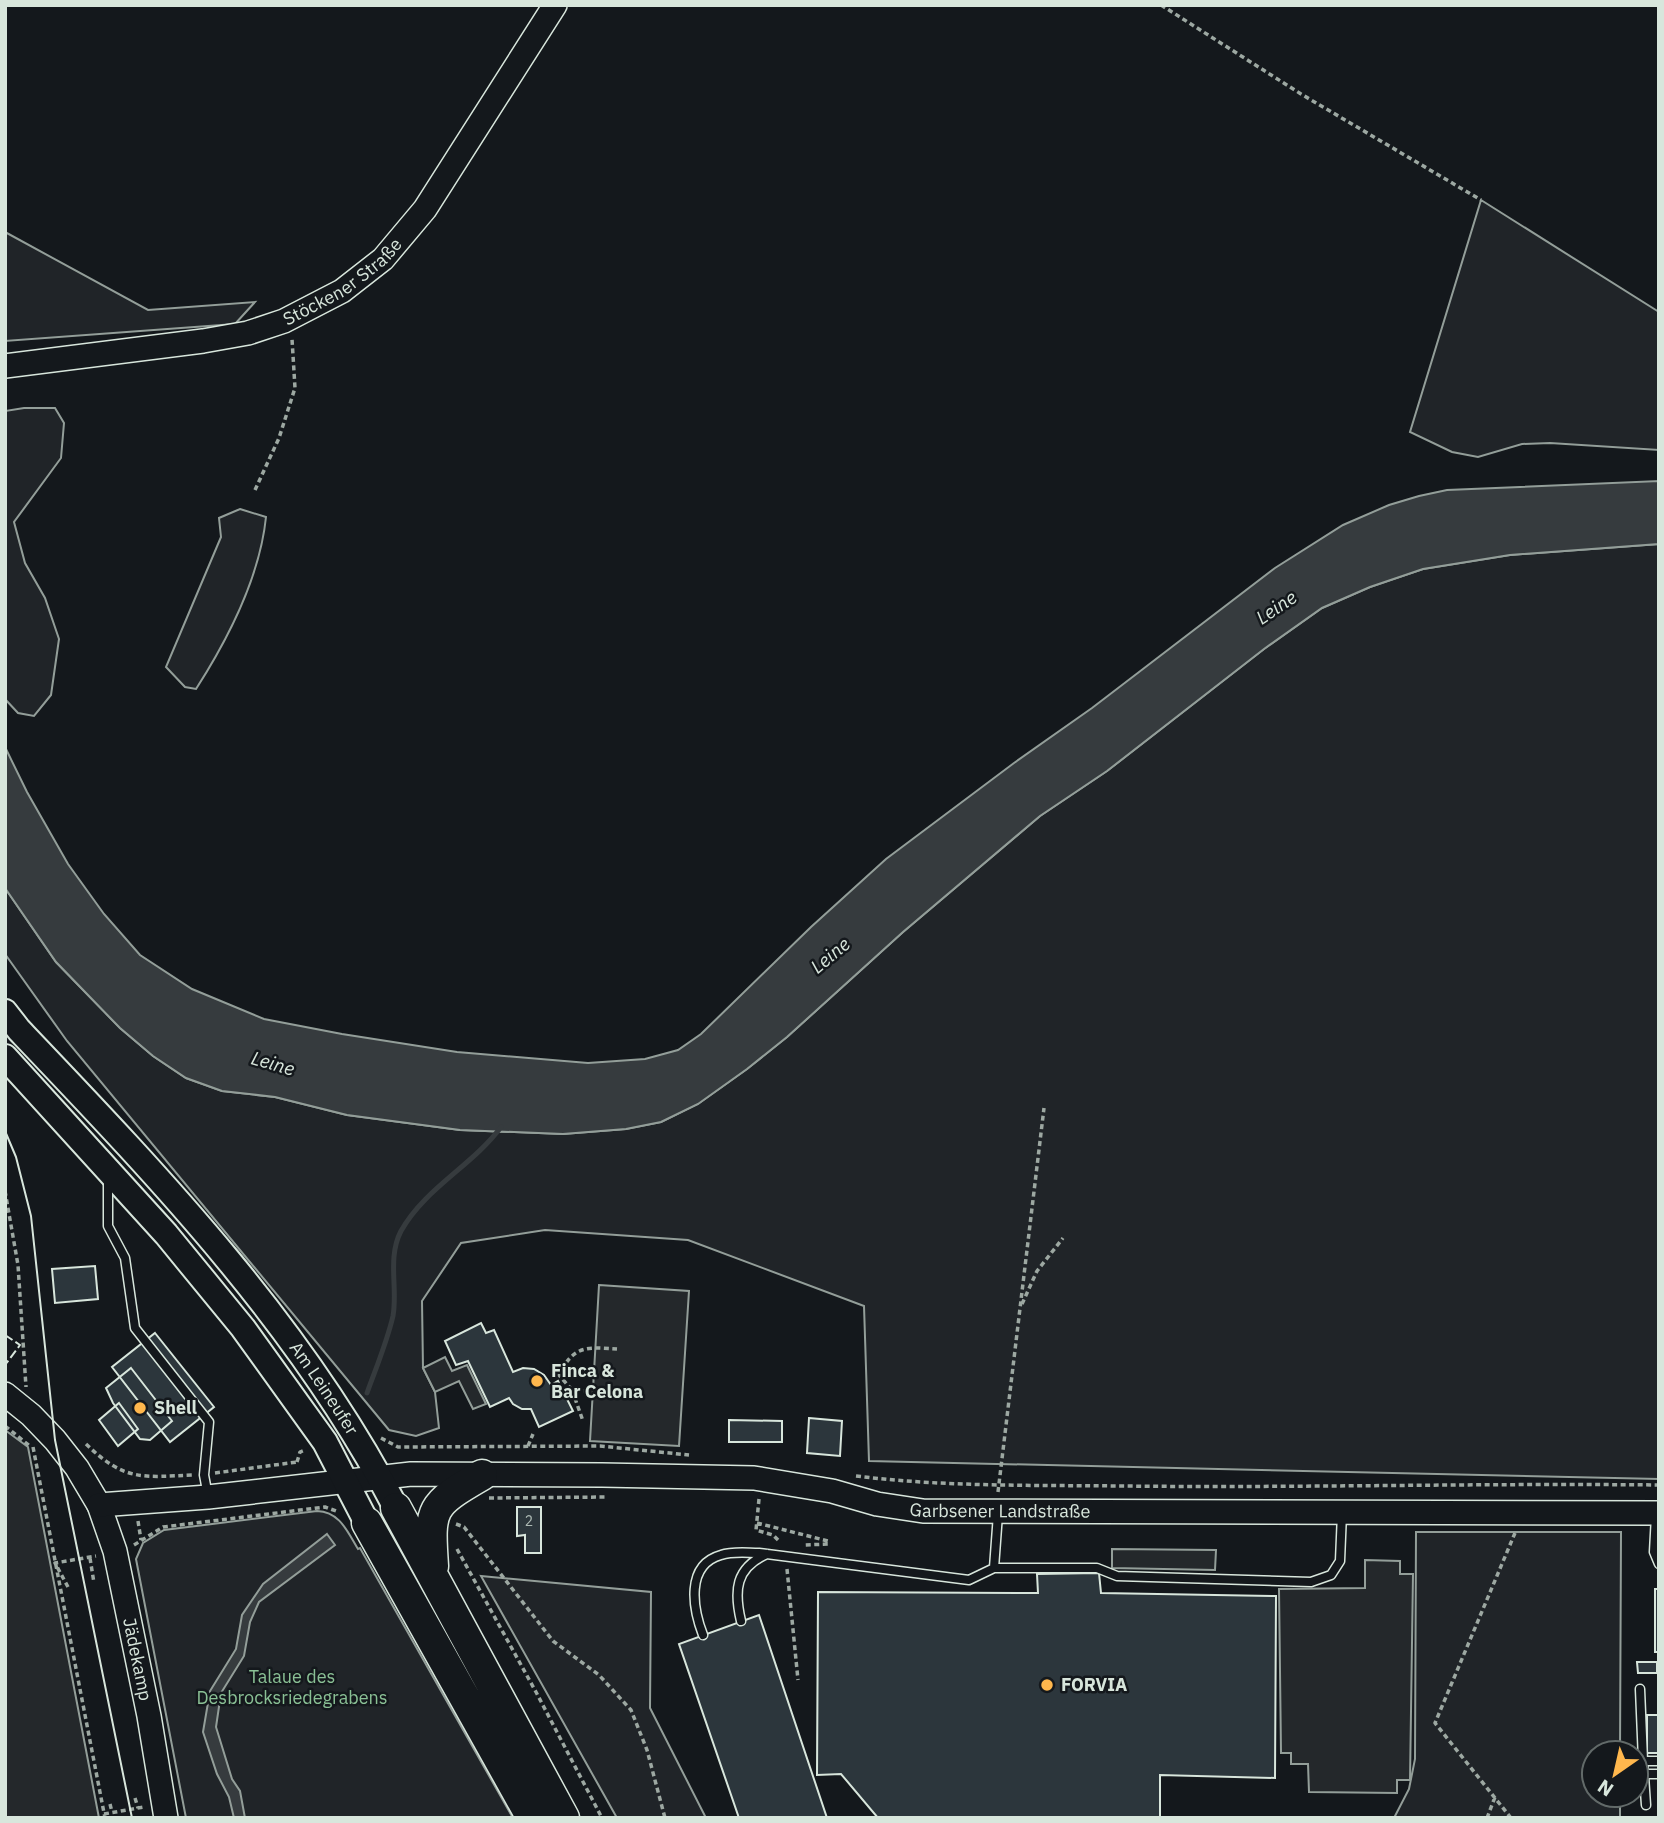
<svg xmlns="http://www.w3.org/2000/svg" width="1664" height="1823" font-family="'IBM Plex Sans',sans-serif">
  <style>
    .green { fill: #202428; stroke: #939e99; stroke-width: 2 }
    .parking { fill: #24282b; stroke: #939e99; stroke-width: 2 }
    .water { fill: #363b3e; stroke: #939e99; stroke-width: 2 }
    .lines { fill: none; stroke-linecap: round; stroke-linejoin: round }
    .stream { stroke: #363b3e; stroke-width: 5 }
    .building { fill: #2c363c; stroke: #d8e6dc; stroke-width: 2 }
    .lane-casing { stroke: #d8e6dc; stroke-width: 11 }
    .secondary-casing { stroke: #d8e6dc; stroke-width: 26 }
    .primary-casing { stroke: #d8e6dc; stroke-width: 28 }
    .highway-casing { stroke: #d8e6dc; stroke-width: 33 }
    .path { stroke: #9da8a2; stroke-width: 3.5; stroke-dasharray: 5 3.5; stroke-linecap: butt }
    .lane { stroke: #14181c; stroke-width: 8 }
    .secondary { stroke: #14181c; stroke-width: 23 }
    .primary { stroke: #14181c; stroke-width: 24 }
    .highway { stroke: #14181c; stroke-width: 30 }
    .tram { stroke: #d8e6dc; stroke-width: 2 }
    .fence { stroke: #d8e6dc; stroke-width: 2; stroke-dasharray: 9 3.5; stroke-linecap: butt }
    .poi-dot { fill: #ffb74d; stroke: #14181c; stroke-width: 2.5 }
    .labels { text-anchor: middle; stroke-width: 5; stroke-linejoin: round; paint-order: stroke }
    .number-label { font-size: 14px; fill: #adbab4 }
    .street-label { font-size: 18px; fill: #d8e6dc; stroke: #14181c }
    .poi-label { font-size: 18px; font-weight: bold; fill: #d8e6dc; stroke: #14181c; text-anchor: start }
    .park-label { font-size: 18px; fill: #8ac095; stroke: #14181c }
    .water-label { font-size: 19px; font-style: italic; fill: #d8e6dc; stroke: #14181c }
  </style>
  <rect width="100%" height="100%" fill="#14181c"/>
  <!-- green -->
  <path class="green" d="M1481 200 1659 312V450L1550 443 1522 444 1478 457 1452 452 1410 432Z
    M5 232 148 310 255 302 235 324 5 341Z
    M24 408H55L64 423 61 458 14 522 25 563 45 598 59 639 51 695 34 716 18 713 5 699V411Z
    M240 509 266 517C260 576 228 639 196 689L185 687 166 667 221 537 219 518Z
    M1659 544V1479L869 1461 864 1306 688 1240 545 1230 461 1243 422 1301 423 1368 435 1392 439 1428 416 1436 389 1430 67 1041 5 954V888L56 962 120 1028 153 1056 186 1078 222 1091 275 1097 347 1115 460 1130 563 1134 626 1129 661 1122 698 1104 747 1069 787 1037 903 932 1040 816 1107 771 1264 649 1322 608 1370 587 1423 569 1510 555Z
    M317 1511C340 1512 347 1531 358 1549L360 1548 513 1818H186L136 1559 143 1543 164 1530Z
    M1416 1532H1621L1620 1753H1594V1795H1620V1818H1394L1409 1789 1415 1759Z
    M481 1576 651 1592 650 1708 706 1818H617Z"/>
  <!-- parking -->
  <path class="parking" d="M599 1285 689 1291 679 1446 590 1441Z
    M445 1357 452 1371 467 1365 486 1404 473 1409 459 1381 435 1392 423 1368Z
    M5 1430 28 1447 99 1818H5Z
    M1112 1549 1216 1550 1215 1570 1112 1568Z
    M1365 1560 1400 1561V1574H1413L1410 1780H1397V1793L1309 1792 1308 1764H1291V1753H1281L1279 1589 1365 1588Z"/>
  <!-- water -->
  <path class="water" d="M1659 481V544L1510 555 1423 569 1370 587 1322 608 1264 649 1107 771 1040 816 903 932 787 1037 747 1069 698 1104 661 1122 626 1129 563 1134 460 1130 347 1115 275 1097 222 1091 186 1078 153 1056 120 1028 56 962 5 888V747L27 792 68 864 104 914 140 955 192 989 264 1019 342 1034 457 1052 588 1063 645 1059 678 1050 701 1034 811 927 886 859 1014 763 1092 708 1275 568 1343 525 1389 505 1419 496 1447 490Z
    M327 1534 335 1545 259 1602 250 1622 244 1656 221 1693 216 1727 232 1779 240 1791 245 1818H234L229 1797 217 1774 203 1732 210 1691 236 1649 242 1615 263 1584Z"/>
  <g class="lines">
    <!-- stream -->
    <path class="stream" d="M367 1393C376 1368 387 1342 393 1316 398 1288 387 1258 401 1231 425 1188 472 1166 501 1127"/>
  </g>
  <!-- building -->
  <path class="building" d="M95 1266 98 1299 55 1303 52 1269Z
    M481 1323 486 1333 494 1330 513 1372 523 1368 534 1369 544 1375 551 1385 558 1381 573 1411 539 1427 531 1409H522L513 1404 509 1398 490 1407 468 1361 456 1365 445 1341Z
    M155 1333 214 1407 170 1442 112 1367Z
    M131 1368 172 1421 150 1440 140 1439 113 1403 106 1388Z
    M119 1403 138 1429 118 1446 99 1420Z
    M809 1418 842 1421 840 1456 807 1453Z
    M729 1420 782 1421V1442H729Z
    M517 1507H541V1553H525V1535L517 1536Z
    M1099 1573 1101 1593 1276 1596 1275 1778 1160 1775V1818H878L841 1774 817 1775 818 1592 1038 1593 1037 1574Z
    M1655 1589H1659V1652H1655Z
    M759 1615 827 1818H739L679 1644Z
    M1637 1662H1657V1673H1638Z
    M1647 1715H1659V1753H1647Z"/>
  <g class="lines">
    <defs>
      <path id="lane" d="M108 1180V1226L125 1258 135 1328 209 1422 204 1475 208 1496
        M1656 1515 1654 1552 1659 1564
        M994 1568H1097L1117 1576 1311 1582 1331 1575 1340 1561 1342 1513
        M741 1621C734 1591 735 1568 767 1554
        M703 1635C693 1609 685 1565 721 1555 733 1551 747 1553 759 1553L969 1580 994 1568 998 1514
        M1640 1689 1643 1761
        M1644 1774H1659
        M1646 1805 1643 1761H1659"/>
      <g id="secondary">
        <path id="s1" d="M5 366 203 341 248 333 284 321 342 291 383 259 425 209 555 5"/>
        <path id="s2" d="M5 1394 31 1415 55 1440 77 1468 99 1505 115 1551 149 1716 166 1818"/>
        <path id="s3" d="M99 1505 208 1497 411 1474 602 1475 754 1478 832 1491 877 1504 923 1511 1659 1513"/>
      </g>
      <g id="primary">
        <path id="s4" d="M5 1012 19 1030C159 1177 302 1326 396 1508"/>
        <path d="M5 1057 166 1234 243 1328 325 1442 367 1523"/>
      </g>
      <path id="highway" d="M396 1508 564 1818
        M367 1523 532 1818
        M433 1566C429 1508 430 1505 482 1475"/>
    </defs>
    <!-- lane casing -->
    <use href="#lane" class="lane-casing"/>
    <!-- secondary casing -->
    <use href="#secondary" class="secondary-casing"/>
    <!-- primary casing -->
    <use href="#primary" class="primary-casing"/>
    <!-- highway casing -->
    <use href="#highway" class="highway-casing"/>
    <!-- path -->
    <path class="path" d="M1161 5 1301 94 1481 200
      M255 490 279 438 295 388 292 339
      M5 1191 18 1265 26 1387
      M1022 1304 1037 1271 1063 1238
      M572 1390 583 1421
      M614 1393 572 1390 559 1375C574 1345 586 1347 617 1349
      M5 1426 31 1447
      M381 1438 398 1447 600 1446 689 1455
      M86 1444C125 1482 143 1477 194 1475
      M528 1446 533 1434
      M33 1447 105 1818
      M297 1462 300 1452 305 1450
      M215 1473 297 1462
      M856 1476C945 1487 1033 1485 1122 1486 1301 1488 1480 1483 1659 1485
      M998 1492 1044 1108
      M489 1498 607 1497
      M759 1499 756 1530 773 1535 780 1542
      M138 1521 141 1540
      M757 1523 828 1541V1544L805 1545
      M456 1524 464 1527 553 1641 599 1675 631 1710 647 1750 665 1818
      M134 1545 163 1527 325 1507 336 1511
      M457 1549 536 1692 602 1818
      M90 1558 94 1583
      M787 1569 798 1680
      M68 1587 55 1563 96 1556
      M135 1798 138 1808
      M110 1804 112 1812
      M104 1814 144 1807
      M1487 1818 1495 1797
      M1511 1818 1435 1723 1515 1533"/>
    <!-- lane -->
    <use href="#lane" class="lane"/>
    <!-- secondary -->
    <use href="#secondary" class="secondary"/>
    <!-- primary -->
    <use href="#primary" class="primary"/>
    <!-- highway -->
    <use href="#highway" class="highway"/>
    <!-- tram -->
    <path class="tram" d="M5 1131 16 1157 31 1216 55 1440 132 1818"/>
    <!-- fence -->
    <path class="fence" d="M5 1335 20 1345 5 1365"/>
  </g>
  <!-- markers -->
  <g class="poi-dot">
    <circle cx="537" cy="1381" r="7"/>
    <circle cx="140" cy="1408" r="7"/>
    <circle cx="1047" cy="1685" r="7"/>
  </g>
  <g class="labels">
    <!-- number labels -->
    <g class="number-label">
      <text x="529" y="1526">2</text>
    </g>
    <!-- street labels -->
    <g class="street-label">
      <text dy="6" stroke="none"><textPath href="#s1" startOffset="354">Stöckener Straße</textPath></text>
      <text dy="6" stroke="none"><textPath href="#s4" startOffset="494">Am Leineufer</textPath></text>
      <text dy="6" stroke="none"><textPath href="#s3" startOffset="906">Garbsener Landstraße</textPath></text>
      <text dy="6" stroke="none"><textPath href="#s2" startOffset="306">Jädekamp</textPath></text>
    </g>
    <!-- poi labels -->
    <g class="poi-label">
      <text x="551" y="1377">Finca &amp;<tspan x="551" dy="21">Bar Celona</tspan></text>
      <text x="154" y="1414">Shell</text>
      <text x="1061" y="1691">FORVIA</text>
    </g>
    <!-- park labels -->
    <g class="park-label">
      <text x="292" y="1683">Talaue des<tspan x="292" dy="21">Desbrocksriedegrabens</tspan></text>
    </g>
    <!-- water labels -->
    <g class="water-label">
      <text transform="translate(1276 607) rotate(-34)" y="7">Leine</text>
      <text transform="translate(830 955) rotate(-40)" y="7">Leine</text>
      <text transform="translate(273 1063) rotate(16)" y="7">Leine</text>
    </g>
  </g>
  <!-- border -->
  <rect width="1664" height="1823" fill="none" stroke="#d8e6dc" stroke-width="14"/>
  <!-- north arrow -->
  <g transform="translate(1615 1774) rotate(214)"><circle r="33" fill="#14181c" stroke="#626a69" stroke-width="2"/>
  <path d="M0-5L12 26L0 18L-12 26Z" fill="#ffb74d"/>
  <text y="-10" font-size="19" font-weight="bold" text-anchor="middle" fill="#d8e6dc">N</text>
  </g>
</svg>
